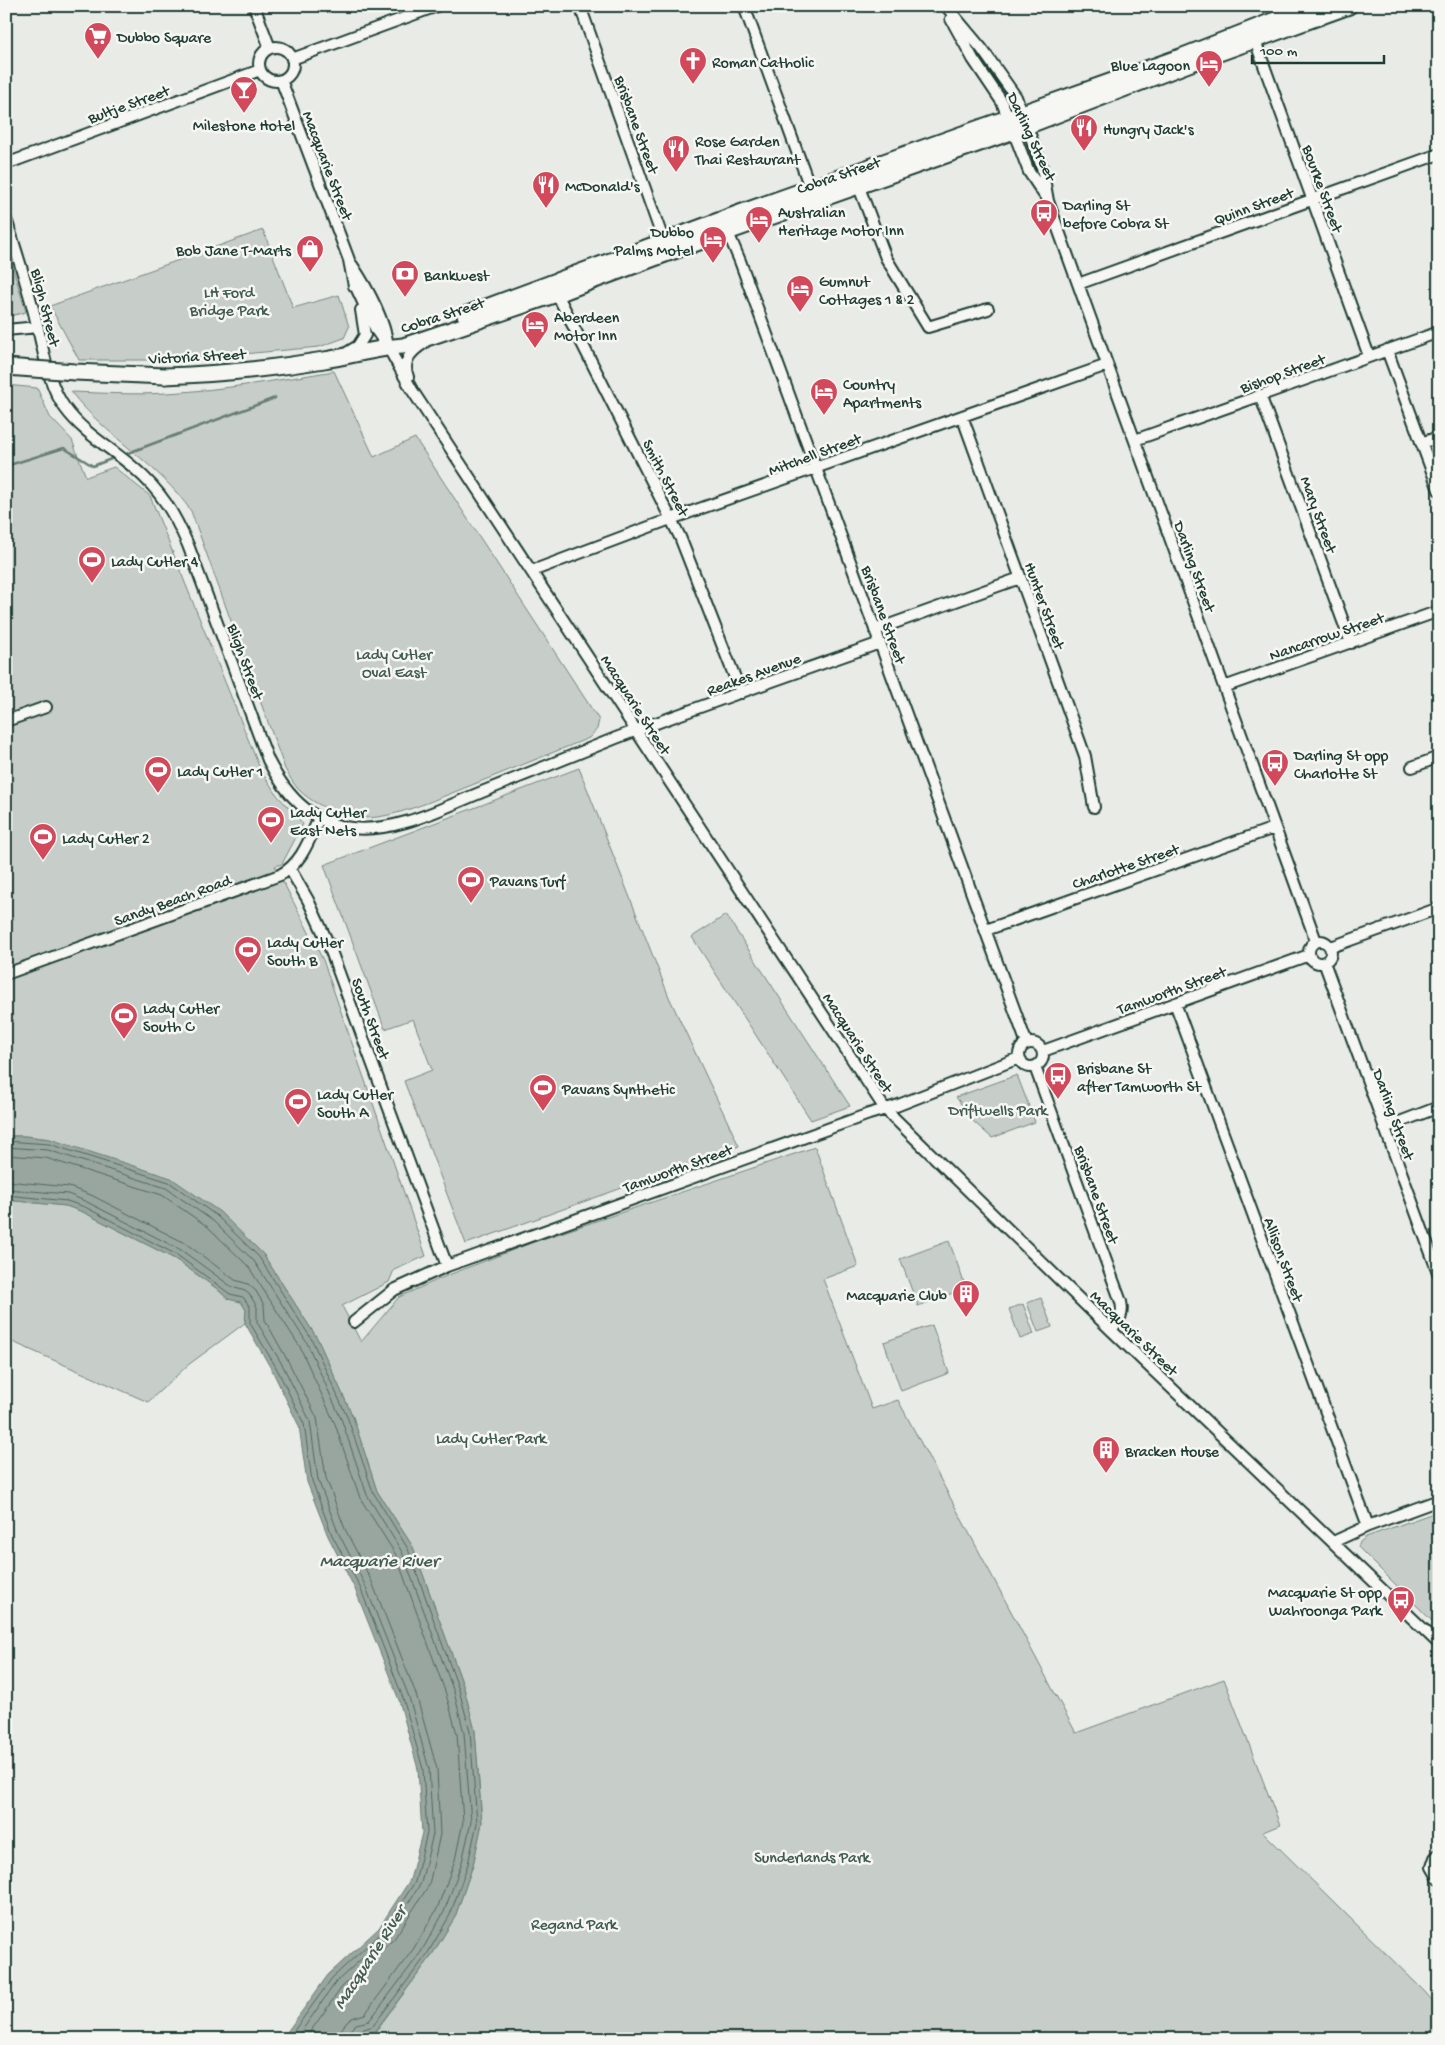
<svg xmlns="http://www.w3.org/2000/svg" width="1445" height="2045" font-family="'Gochi Hand',sans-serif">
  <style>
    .green { fill: #c7cec9; stroke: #73867e }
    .water { fill: #99a6a0; stroke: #687c75 }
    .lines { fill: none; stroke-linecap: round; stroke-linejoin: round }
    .shore { stroke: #50675f; stroke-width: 1 }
    .stream { stroke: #687c75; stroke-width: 2.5 }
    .minor-casing { stroke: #1f3d34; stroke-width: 14 }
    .highway-casing { stroke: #1f3d34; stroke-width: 19 }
    .minor { stroke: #f6f6f2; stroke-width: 10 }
    .highway { stroke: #f6f6f2; stroke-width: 15 }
    .highway-bridge-casing { stroke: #1f3d34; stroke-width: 19; stroke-linecap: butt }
    .highway-bridge { stroke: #f6f6f2; stroke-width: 15 }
    .labels { text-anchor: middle; stroke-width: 5; stroke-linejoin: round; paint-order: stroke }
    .poi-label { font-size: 16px; fill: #1f3d34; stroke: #f6f6f2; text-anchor: start }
    .street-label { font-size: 16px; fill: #1f3d34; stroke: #f6f6f2 }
    .park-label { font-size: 16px; fill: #415a52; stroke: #f6f6f2 }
    .water-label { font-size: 18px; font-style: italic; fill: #445c54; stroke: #f6f6f2 }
  </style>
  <rect width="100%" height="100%" fill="#e9ebe7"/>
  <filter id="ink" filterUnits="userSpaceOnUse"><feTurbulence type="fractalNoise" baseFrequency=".02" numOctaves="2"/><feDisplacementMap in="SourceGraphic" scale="10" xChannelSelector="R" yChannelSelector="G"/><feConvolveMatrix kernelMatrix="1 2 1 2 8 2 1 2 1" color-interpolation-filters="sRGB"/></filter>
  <g filter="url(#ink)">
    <!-- green -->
    <path class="green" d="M263 230 293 308 339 295 349 327 344 338 319 347 178 360H79L50 306Z
      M6 245 26 312 6 317Z
      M334 371 374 457 415 438 599 720 597 729 589 738 427 803C388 817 358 827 320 805 312 801 304 795 298 789 293 783 289 776 285 769L191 511C159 464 106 437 71 392 103 393 135 395 167 393 223 390 279 380 334 371Z
      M6 385 37 388 50 417 72 440 86 477 114 467 150 496 261 771 277 795 303 824 282 864 275 866 323 960 426 1256 394 1270 389 1282 342 1306 361 1342 399 1297 446 1276 531 1243 815 1147 858 1266 823 1279 872 1409 898 1400 1076 1733 1224 1679 1280 1825 1263 1832 1424 1991 1439 2008V2039H357L361 2035 376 2031 430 1958 455 1917 473 1865 482 1823 475 1731 464 1688 413 1547 377 1491 353 1417 317 1338 263 1254 50 1139 25 1136H6Z
      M579 768 669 997 739 1146 466 1244 404 1081 432 1070 413 1019 385 1029 324 865Z
      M726 915 850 1106 811 1120 692 937Z
      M1017 1075 1035 1122 992 1138 974 1122 956 1097Z
      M6 1200 66 1206 83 1212 175 1259 216 1288 228 1299 241 1301 246 1310 245 1323 188 1365 148 1402 6 1339Z
      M949 1241 966 1288 918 1306 900 1259Z
      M1041 1298 1052 1327 1038 1332 1027 1303Z
      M1023 1304 1034 1334 1020 1339 1009 1309Z
      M932 1325 949 1373 901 1391 884 1342Z
      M1439 1511V1628L1358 1547 1360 1542 1366 1537Z"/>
    <!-- water -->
    <path class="water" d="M6 1136H25L50 1139 171 1178 220 1212 263 1254 317 1338 353 1417 377 1491 413 1547 464 1688 475 1731 482 1823 473 1865 455 1917 430 1958 375 2031 361 2035 357 2039H282L328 1975 379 1928 410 1880 422 1833 418 1769 399 1700 355 1589 328 1536 307 1482 299 1426 273 1372 245 1323 246 1310 241 1302 228 1299 216 1288 175 1259 83 1212 66 1206 6 1200Z"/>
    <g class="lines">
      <!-- shore -->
      <path class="shore" d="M6 1141 49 1144 169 1182 217 1216 259 1257 312 1340 348 1419 373 1492 408 1549 459 1690 470 1731 477 1823 468 1864 450 1915 426 1956 373 2026 358 2031 354 2035V2039
        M6 1147 48 1150 166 1188 213 1221 254 1261 307 1343 342 1421 367 1495 402 1552 454 1692 464 1733 471 1822 462 1862 444 1912 421 1952 386 1999 369 2021 356 2024 351 2029 347 2039
        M6 1155 46 1158 162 1195 208 1227 248 1266 300 1347 335 1424 360 1498 396 1555 446 1694 457 1734 463 1822 455 1860 437 1909 414 1948 380 1994 365 2014 352 2018 346 2023 341 2030 340 2039
        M6 1181 69 1187 91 1195 185 1243 235 1280 248 1284 256 1291 264 1305 265 1320 289 1363 317 1418 326 1478 345 1529 372 1582 416 1694 437 1769 440 1834 429 1885 394 1939 342 1987 305 2039
        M6 1189 68 1194 87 1202 181 1250 232 1287 245 1291 250 1295 257 1307V1322L283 1366 310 1421 318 1480 338 1532 365 1585 409 1697 429 1769 433 1834 421 1883 388 1935 336 1982 296 2039
        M6 1195 67 1201 85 1207 177 1255 230 1294 243 1297 250 1307V1323L277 1369 304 1424 312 1481 332 1535 360 1587 403 1698 423 1769 427 1833 415 1882 383 1931 332 1978 288 2039"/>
      <!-- stream -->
      <path class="stream" d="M128 453 275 398
        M6 466 64 448 93 466 111 459"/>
      <defs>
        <path id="minor" d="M254 6 270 48
          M580 6 665 245
          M744 6 812 193
          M946 6 982 49 1016 97 1042 167 1048 201 1316 941
          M951 19 973 59 1002 102 1029 172 1045 196
          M1253 35 1369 356
          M259 64a17 17 0 1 1 34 0a17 17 0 1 1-34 0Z
          M292 59 437 6
          M281 80 349 260 354 286
          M6 164 260 70
          M857 182 886 258 928 327 988 309
          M6 219C17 253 28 287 36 321 44 350 47 383 65 408 83 433 111 448 134 468 161 491 174 513 188 545L268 760C285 794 312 824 352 828 397 833 442 808 482 792 527 774 571 756 616 738 703 705 792 674 880 643
          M726 228 740 261 1027 1044
          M352 265C368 289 383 316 388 345
          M353 281 376 330 388 347 412 390 885 1109 1111 1330 1439 1644
          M1078 284 1439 154
          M555 290 680 537 741 693
          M6 330 38 327
          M1387 350 1439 490
          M348 352 358 346 365 335 361 310
          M408 377C402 361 410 352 424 343
          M1260 395 1351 643
          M962 416 1085 756 1094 807
          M1135 440 1439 332
          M1421 443 1439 437
          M532 571 665 521 1107 365
          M875 630 1020 578
          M1224 687 1439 611
          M6 721 46 707
          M1412 767 1439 757
          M290 869 308 900 328 943 447 1266
          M986 930 1274 828
          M1309 952a11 11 0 1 1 22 0a11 11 0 1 1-22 0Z
          M1331 947 1439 908
          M1324 962 1439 1275
          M6 974 280 875C302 863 309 840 319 818
          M1175 1003 1368 1526
          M1019 1055a12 12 0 1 1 24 0a12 12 0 1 1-24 0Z
          M1043 1051 1309 955
          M1035 1067 1121 1302C1124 1315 1119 1320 1111 1330
          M1384 1128 1439 1107
          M354 1322 394 1290 447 1266 869 1114 896 1106 1019 1058
          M1333 1542 1368 1526 1439 1500
          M1439 1854 1435 1858 1432 1867 1439 1879"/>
        <path id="highway" d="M465 315 737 214 1183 56 1311 6
          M165 376C219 374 271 369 324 360 351 356 376 348 403 346L557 294 668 253 1014 131 1186 65 1349 6"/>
      </defs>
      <!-- minor casing -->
      <use href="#minor" class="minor-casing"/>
      <!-- highway casing -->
      <use href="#highway" class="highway-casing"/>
      <!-- minor -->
      <use href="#minor" class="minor"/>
      <!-- highway -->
      <use href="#highway" class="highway"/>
      <defs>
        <path id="highway-bridge" d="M6 367 75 372 165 376"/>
      </defs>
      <!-- highway-bridge casing -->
      <use href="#highway-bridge" class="highway-bridge-casing"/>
      <!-- highway-bridge -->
      <use href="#highway-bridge" class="highway-bridge"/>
    </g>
  </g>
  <!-- icons -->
  <defs>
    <symbol id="supermarket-pin" viewBox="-11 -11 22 30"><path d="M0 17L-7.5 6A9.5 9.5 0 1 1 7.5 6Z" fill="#d1495b" stroke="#f6f6f2"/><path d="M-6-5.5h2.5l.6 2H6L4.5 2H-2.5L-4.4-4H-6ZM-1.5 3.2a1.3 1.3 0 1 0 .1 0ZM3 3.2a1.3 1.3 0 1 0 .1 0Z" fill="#fff"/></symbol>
    <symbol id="church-pin" viewBox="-11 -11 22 30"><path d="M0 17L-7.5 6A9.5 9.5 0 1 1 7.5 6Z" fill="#d1495b" stroke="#f6f6f2"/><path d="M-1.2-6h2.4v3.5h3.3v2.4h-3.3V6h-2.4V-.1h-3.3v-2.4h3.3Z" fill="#fff"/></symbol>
    <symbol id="hotel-pin" viewBox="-11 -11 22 30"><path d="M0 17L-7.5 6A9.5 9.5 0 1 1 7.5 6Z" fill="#d1495b" stroke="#f6f6f2"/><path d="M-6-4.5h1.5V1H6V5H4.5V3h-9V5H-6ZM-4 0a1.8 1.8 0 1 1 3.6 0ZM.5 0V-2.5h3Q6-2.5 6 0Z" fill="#fff"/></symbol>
    <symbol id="bar-pin" viewBox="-11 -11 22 30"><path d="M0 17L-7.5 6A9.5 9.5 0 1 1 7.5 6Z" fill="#d1495b" stroke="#f6f6f2"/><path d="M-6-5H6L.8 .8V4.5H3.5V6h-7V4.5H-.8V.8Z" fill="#fff"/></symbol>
    <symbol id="restaurant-pin" viewBox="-11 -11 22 30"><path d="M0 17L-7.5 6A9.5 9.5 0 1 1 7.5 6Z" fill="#d1495b" stroke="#f6f6f2"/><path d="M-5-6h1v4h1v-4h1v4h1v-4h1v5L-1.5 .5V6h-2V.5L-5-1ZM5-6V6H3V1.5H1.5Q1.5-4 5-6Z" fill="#fff"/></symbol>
    <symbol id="bus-pin" viewBox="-11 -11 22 30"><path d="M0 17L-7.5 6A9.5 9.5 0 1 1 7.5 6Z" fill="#d1495b" stroke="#f6f6f2"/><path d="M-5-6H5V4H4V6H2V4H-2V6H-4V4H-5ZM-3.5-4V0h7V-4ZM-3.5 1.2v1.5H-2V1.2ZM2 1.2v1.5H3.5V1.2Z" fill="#fff"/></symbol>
    <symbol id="shop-pin" viewBox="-11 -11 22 30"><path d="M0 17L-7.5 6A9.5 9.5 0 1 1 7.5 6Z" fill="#d1495b" stroke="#f6f6f2"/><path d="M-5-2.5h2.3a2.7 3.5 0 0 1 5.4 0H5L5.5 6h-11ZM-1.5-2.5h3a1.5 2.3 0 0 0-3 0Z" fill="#fff"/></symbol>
    <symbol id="bank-pin" viewBox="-11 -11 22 30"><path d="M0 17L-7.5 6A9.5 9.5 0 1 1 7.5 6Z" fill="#d1495b" stroke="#f6f6f2"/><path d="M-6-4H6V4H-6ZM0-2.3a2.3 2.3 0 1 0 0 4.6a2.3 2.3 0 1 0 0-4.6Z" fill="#fff"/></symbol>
    <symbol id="stadium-pin" viewBox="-11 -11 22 30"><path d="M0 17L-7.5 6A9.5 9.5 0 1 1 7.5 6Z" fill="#d1495b" stroke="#f6f6f2"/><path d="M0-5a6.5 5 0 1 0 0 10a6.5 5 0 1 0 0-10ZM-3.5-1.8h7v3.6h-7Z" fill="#fff"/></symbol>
    <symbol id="building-pin" viewBox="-11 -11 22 30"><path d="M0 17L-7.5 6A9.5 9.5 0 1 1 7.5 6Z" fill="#d1495b" stroke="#f6f6f2"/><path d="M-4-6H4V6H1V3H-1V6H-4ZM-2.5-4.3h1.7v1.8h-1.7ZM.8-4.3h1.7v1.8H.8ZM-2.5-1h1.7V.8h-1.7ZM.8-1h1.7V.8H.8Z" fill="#fff"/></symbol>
  </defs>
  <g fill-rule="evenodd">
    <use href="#supermarket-pin" x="82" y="20" width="32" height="43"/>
    <use href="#church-pin" x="677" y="45" width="32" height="43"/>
    <use href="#hotel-pin" x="1193" y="48" width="32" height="43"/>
    <use href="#bar-pin" x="228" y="74" width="32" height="43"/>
    <use href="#restaurant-pin" x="1068" y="112" width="32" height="43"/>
    <use href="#restaurant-pin" x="660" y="133" width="32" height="43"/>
    <use href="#restaurant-pin" x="530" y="169" width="32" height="43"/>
    <use href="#bus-pin" x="1028" y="197" width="32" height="43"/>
    <use href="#hotel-pin" x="743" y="204" width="32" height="43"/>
    <use href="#hotel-pin" x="697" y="224" width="32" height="43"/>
    <use href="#shop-pin" x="294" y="233" width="32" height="43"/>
    <use href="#bank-pin" x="389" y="258" width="32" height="43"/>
    <use href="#hotel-pin" x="784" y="273" width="32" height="43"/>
    <use href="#hotel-pin" x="519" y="309" width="32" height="43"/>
    <use href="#hotel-pin" x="808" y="376" width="32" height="43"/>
    <use href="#stadium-pin" x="76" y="544" width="32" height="43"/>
    <use href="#bus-pin" x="1259" y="747" width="32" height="43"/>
    <use href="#stadium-pin" x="142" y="754" width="32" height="43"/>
    <use href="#stadium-pin" x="255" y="804" width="32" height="43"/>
    <use href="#stadium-pin" x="27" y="821" width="32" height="43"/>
    <use href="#stadium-pin" x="455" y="864" width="32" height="43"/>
    <use href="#stadium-pin" x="232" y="934" width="32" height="43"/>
    <use href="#stadium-pin" x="108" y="1000" width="32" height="43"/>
    <use href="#bus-pin" x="1042" y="1060" width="32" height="43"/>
    <use href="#stadium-pin" x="527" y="1072" width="32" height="43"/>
    <use href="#stadium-pin" x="282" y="1086" width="32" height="43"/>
    <use href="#building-pin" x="950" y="1278" width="32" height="43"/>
    <use href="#building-pin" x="1090" y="1434" width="32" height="43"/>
    <use href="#bus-pin" x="1385" y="1584" width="32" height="43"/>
  </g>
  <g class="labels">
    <!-- poi labels -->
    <g class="poi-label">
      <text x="117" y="42">Dubbo Square</text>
      <text x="712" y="67">Roman Catholic</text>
      <text x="1190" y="70" text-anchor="end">Blue Lagoon</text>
      <text x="244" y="130" text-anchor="middle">Milestone Hotel</text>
      <text x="1103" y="134">Hungry Jack's</text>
      <text x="695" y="146">Rose Garden<tspan x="695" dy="18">Thai Restaurant</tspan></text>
      <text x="565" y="191">McDonald's</text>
      <text x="1063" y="210">Darling St<tspan x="1063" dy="18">before Cobra St</tspan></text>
      <text x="778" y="217">Australian<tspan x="778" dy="18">Heritage Motor Inn</tspan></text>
      <text x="694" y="237" text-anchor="end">Dubbo<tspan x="694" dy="18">Palms Motel</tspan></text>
      <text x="291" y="255" text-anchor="end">Bob Jane T-Marts</text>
      <text x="424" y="280">Bankwest</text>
      <text x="819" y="286">Gumnut<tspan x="819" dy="18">Cottages 1 &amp; 2</tspan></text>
      <text x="554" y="322">Aberdeen<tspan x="554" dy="18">Motor Inn</tspan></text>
      <text x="843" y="389">Country<tspan x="843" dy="18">Apartments</tspan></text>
      <text x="111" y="566">Lady Cutler 4</text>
      <text x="1294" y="760">Darling St opp<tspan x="1294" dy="18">Charlotte St</tspan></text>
      <text x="177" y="776">Lady Cutler 1</text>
      <text x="290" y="817">Lady Cutler<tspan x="290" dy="18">East Nets</tspan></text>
      <text x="62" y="843">Lady Cutler 2</text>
      <text x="490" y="886">Pavans Turf</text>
      <text x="267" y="947">Lady Cutler<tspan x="267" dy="18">South B</tspan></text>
      <text x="143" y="1013">Lady Cutler<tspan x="143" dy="18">South C</tspan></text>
      <text x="1077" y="1073">Brisbane St<tspan x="1077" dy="18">after Tamworth St</tspan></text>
      <text x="562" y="1094">Pavans Synthetic</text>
      <text x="317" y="1099">Lady Cutler<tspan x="317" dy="18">South A</tspan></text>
      <text x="947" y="1300" text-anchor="end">Macquarie Club</text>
      <text x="1125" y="1456">Bracken House</text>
      <text x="1382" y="1597" text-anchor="end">Macquarie St opp<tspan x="1382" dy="18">Wahroonga Park</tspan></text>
    </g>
    <!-- street labels -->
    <g class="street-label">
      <text transform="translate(128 103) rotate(-20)" y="6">Bultje Street</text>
      <text transform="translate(638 124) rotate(70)" y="6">Brisbane Street</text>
      <text transform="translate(1033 136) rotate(65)" y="6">Darling Street</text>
      <text transform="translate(329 165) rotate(69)" y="6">Macquarie Street</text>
      <text transform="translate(838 174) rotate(-19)" y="6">Cobra Street</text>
      <text transform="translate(1324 188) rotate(70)" y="6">Bourke Street</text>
      <text transform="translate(1253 205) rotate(-20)" y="6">Quinn Street</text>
      <text transform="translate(47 307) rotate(76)" y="6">Bligh Street</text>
      <text transform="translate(442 314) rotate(-18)" y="6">Cobra Street</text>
      <text transform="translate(197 355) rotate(-3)" y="6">Victoria Street</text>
      <text transform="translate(1282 372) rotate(-20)" y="6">Bishop Street</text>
      <text transform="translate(814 453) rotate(-20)" y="6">Mitchell Street</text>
      <text transform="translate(667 477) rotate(63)" y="6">Smith Street</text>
      <text transform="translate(1320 514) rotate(70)" y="6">Mary Street</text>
      <text transform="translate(1196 566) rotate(70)" y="6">Darling Street</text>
      <text transform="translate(1046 605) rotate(70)" y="6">Hunter Street</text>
      <text transform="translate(885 614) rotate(70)" y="6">Brisbane Street</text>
      <text transform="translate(1326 635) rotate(-19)" y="6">Nancarrow Street</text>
      <text transform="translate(247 661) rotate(70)" y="6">Bligh Street</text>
      <text transform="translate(753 673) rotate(-20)" y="6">Reakes Avenue</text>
      <text transform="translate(637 704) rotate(57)" y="6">Macquarie Street</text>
      <text transform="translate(1125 865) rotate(-19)" y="6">Charlotte Street</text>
      <text transform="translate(172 899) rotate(-20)" y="6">Sandy Beach Road</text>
      <text transform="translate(1171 989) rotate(-20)" y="6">Tamworth Street</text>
      <text transform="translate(372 1018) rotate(70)" y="6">South Street</text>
      <text transform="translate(859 1042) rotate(57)" y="6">Macquarie Street</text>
      <text transform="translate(1395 1114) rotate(70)" y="6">Darling Street</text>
      <text transform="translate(677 1167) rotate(-20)" y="6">Tamworth Street</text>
      <text transform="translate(1098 1194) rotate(70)" y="6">Brisbane Street</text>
      <text transform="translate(1285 1259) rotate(70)" y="6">Allison Street</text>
      <text transform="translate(1135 1332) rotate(44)" y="6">Macquarie Street</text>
    </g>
    <!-- park labels -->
    <g class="park-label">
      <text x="229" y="297">LH Ford<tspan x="229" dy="18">Bridge Park</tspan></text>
      <text x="394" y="659">Lady Cutler<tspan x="394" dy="18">Oval East</tspan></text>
      <text x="998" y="1115">Driftwells Park</text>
      <text x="491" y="1443">Lady Cutler Park</text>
      <text x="812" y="1862">Sunderlands Park</text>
      <text x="574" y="1929">Regand Park</text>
    </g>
    <!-- water labels -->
    <g class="water-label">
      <text x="379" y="1566">Macquarie River</text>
      <text transform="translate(369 1957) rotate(-57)" y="6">Macquarie River</text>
    </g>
  </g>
  <!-- margin -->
  <rect width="1445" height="2045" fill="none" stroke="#f6f6f2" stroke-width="25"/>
  <rect x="12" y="12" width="1420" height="2020" fill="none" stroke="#1f3d34" stroke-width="2" filter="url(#ink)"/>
  <!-- scale -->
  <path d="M1252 55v8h132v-8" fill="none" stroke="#1f3d34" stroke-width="2.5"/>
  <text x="1260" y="55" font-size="15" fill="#1f3d34" stroke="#f6f6f2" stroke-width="4" paint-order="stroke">100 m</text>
</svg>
